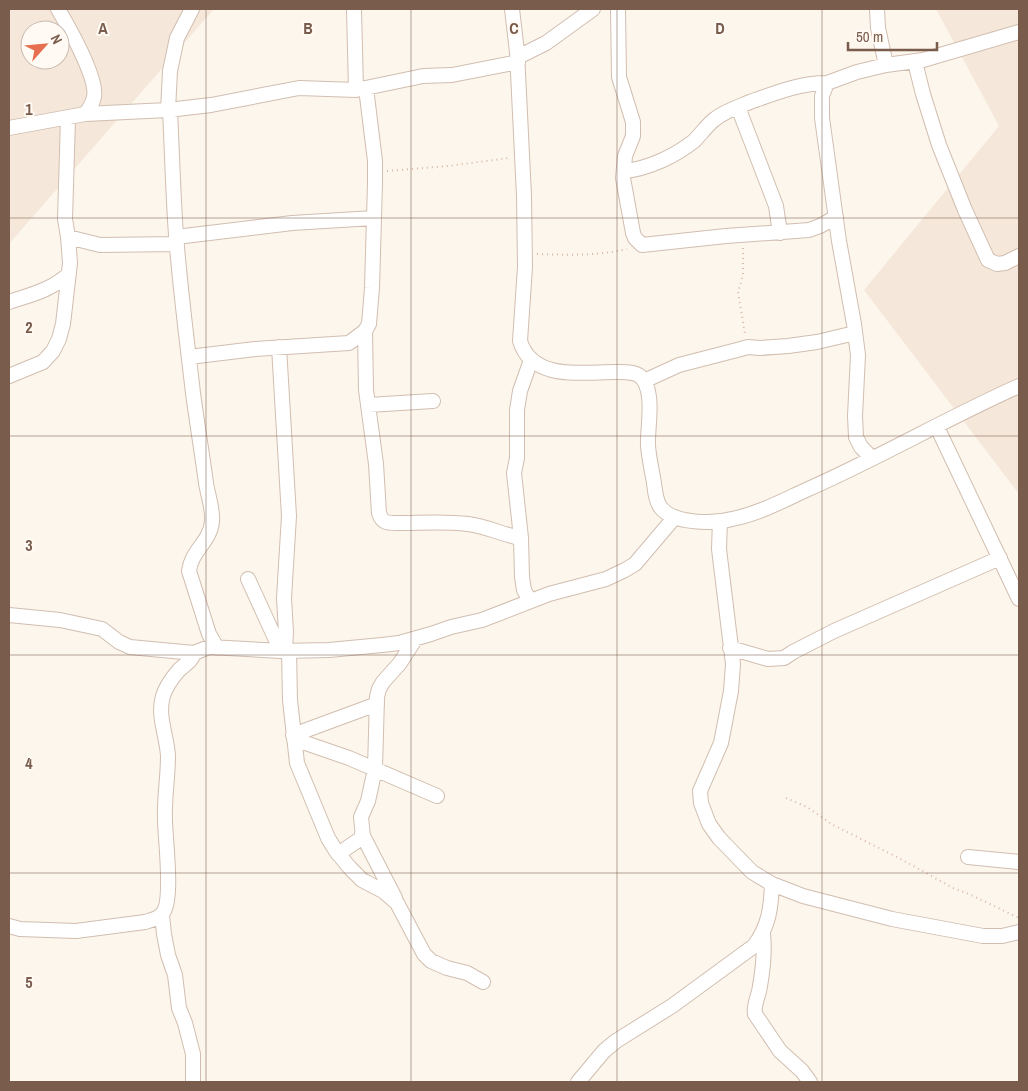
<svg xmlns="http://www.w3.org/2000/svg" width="1028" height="1091" font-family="'Archivo Narrow',sans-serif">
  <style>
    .residential { fill: #f5e8da; fill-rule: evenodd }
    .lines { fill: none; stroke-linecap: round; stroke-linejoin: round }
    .minor-casing { stroke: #d1beb0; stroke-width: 16 }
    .path { stroke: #d9b8a5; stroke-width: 2; stroke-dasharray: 1 4; stroke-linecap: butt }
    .minor { stroke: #fff; stroke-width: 14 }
    .grid { fill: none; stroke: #7a5c4d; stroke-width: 1; stroke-opacity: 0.55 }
    .grid-label { font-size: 16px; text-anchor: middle; font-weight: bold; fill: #7a5c4d; stroke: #fffaf3; stroke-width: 4; stroke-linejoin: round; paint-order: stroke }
  </style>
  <rect width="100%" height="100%" fill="#fdf6ec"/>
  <!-- residential -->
  <path class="residential" d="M9 9H214L9 244ZM30 30H60V60H30Z
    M936 9H1019V494L864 290 999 126Z"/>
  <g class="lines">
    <defs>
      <path id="minor" d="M58 9C68 26 98 78 94 97 93 103 89 109 85 114
        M354 9 356 90
        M512 9 517 52 524 196 525 267 520 341C532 381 582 372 615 372 623 372 633 371 640 376 656 390 647 427 648 446 649 458 652 471 654 483 655 491 656 502 661 508 674 524 713 524 732 519 758 514 782 501 806 490 879 458 947 418 1019 386
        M618 9 619 77 633 122V136L625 156 623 178 633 233 635 238 642 245 726 236 809 230 820 226 836 217
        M877 9 878 28 886 65
        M518 57 546 43 593 9
        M915 62 923 94 939 145 965 210 988 260 997 264 1005 263 1019 256
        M738 107 776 206 780 233
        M168 110 170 71 177 38 192 9
        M170 110C172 151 173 193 176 235 180 288 187 341 193 393 197 423 202 453 206 483 208 496 213 508 212 521 211 541 191 551 189 571L209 634 217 648
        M9 128 85 114 168 110 211 105 299 88 356 90 423 76 452 75 518 62
        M624 171C648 169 675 156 694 141 701 134 707 125 715 119 725 111 738 107 750 102 775 93 800 83 827 83
        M68 237 100 245 177 244
        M176 237 292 223 374 218
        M9 302C33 294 49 291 69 274
        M365 331 366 390 376 464 379 513C382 523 387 523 397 523 420 523 445 521 468 524 486 526 503 535 521 538
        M279 347 289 516 284 598 286 632 285 651
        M189 357 255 349 349 343 365 331 369 324 372 288 375 183V161L366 88
        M9 376 43 362 53 351 59 339 63 324 70 263 68 237 65 219 68 118
        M644 381 679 365 737 350 748 347 760 348 788 346 817 342 855 333
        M368 405 433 401
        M937 427 1019 599
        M872 458 861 447 856 437 855 416 858 355 854 324 839 241 822 118V96L827 83 857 72 886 65 923 60 1019 32
        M720 521 719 549 733 664 731 691 721 743 700 791 701 803 709 824 719 838 752 872 772 884 803 896 892 919 983 936H1002L1019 932
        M248 579 281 651
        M530 601 524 590 522 577 521 538 514 473 517 458V410L520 391 531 360
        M9 615 60 620 102 629 119 642 130 647 194 653 209 647 281 651 329 650 382 645 399 643 431 634 451 627 482 620 549 594 606 579 625 570 635 564 674 518
        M730 648 768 659 784 658 793 652 834 631 1000 558
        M289 650 290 700 297 763 328 838 336 851 350 868 362 880 383 891 397 903 424 954 431 961 447 968 467 973 483 982
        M293 735 377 704
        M294 739 349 758 437 796
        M362 834 395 898
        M338 854 363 837 361 817 368 801 375 769 377 697 379 689 383 682 400 663 416 638
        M968 857 1019 862
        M162 915 164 934 168 955 175 975 179 1008 185 1023 193 1054V1082
        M9 926 20 929 76 931 145 922C151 920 158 919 162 914 174 902 165 839 165 820 164 799 168 778 168 756 167 736 157 716 163 696 166 686 172 678 179 670 184 665 192 661 194 653
        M763 934C765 952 763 969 760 986 759 996 753 1005 755 1014L780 1051 802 1071 810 1082
        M578 1082 604 1051 616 1041 672 1006 754 946C769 926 771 908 772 884"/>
    </defs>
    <!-- minor casing -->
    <use href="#minor" class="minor-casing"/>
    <!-- path -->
    <path class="path" d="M387 171 448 166 509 158
      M743 248V275L738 292 745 334
      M537 254C568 255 597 256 627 249
      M786 798 807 807 833 825 899 858 953 888 969 894 1019 918"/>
    <!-- minor -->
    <use href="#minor" class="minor"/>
  </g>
  <!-- grid -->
  <path class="grid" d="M206 9V1082M411 9V1082M617 9V1082M822 9V1082M9 218H1019M9 436H1019M9 655H1019M9 873H1019"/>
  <g class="grid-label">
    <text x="103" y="34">A</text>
    <text x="308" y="34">B</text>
    <text x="514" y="34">C</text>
    <text x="720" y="34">D</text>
    <text x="29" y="115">1</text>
    <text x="29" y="333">2</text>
    <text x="29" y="551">3</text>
    <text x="29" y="769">4</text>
    <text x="29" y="988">5</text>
  </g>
  <!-- border -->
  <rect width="1028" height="1091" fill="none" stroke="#7a5c4d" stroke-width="20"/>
  <!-- north arrow -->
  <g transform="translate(45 45) rotate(63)"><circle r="24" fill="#fffaf3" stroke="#cabbb1"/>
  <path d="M0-4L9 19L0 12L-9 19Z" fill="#e76f51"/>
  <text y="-8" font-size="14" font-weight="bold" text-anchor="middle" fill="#7a5c4d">N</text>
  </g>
  <!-- scale -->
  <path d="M848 42v8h89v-8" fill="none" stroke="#7a5c4d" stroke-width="2.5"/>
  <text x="856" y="42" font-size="15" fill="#7a5c4d" stroke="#fffaf3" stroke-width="4" paint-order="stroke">50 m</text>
</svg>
